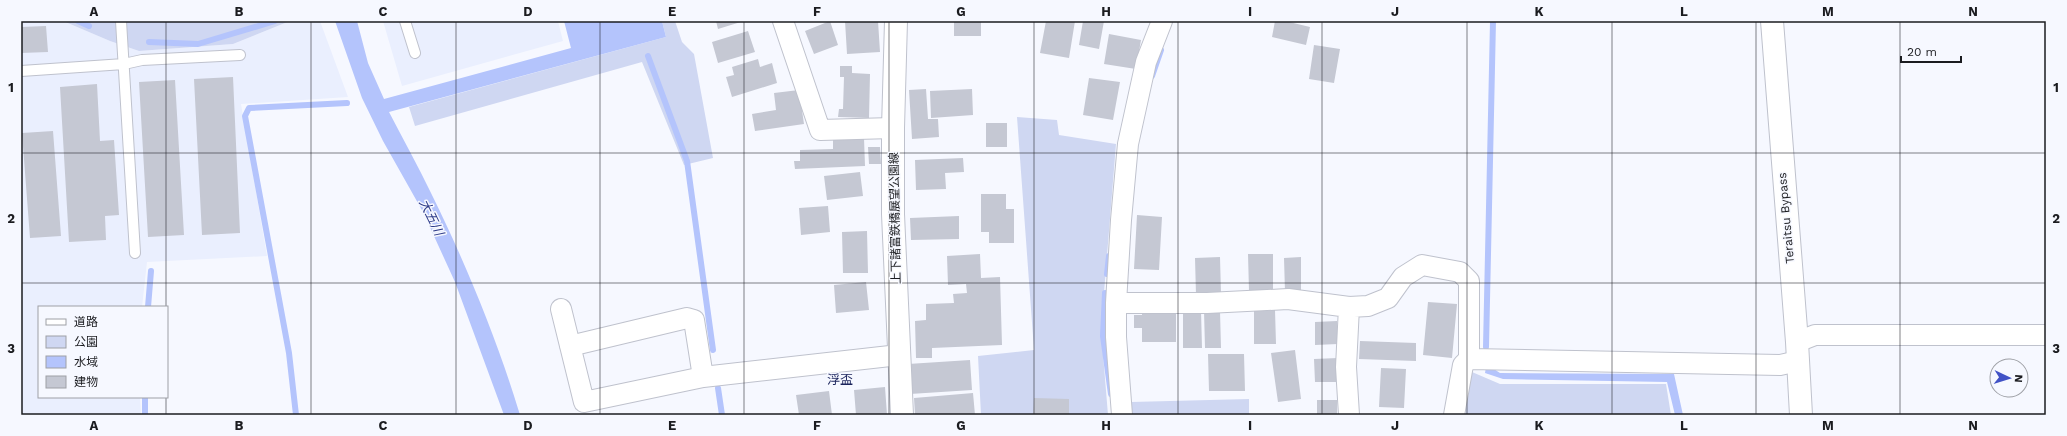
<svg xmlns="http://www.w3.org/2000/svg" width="2067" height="436" font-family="'Work Sans','Noto Sans JP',sans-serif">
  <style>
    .built { fill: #eaeffe }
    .green { fill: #cfd7f2 }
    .water { fill: #b4c4fc }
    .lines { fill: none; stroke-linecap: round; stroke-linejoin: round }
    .stream { stroke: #b4c4fc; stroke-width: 6 }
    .building { fill: #c5c8d3 }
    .lane-casing { stroke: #bfc2cd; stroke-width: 12 }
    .street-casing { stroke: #bfc2cd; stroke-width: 22 }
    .secondary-casing { stroke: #bfc2cd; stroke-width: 24 }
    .highway-casing { stroke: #bfc2cd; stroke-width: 24 }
    .lane { stroke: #fff; stroke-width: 10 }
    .street { stroke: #fff; stroke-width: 20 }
    .secondary { stroke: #fff; stroke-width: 22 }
    .highway { stroke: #fff; stroke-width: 22 }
    .grid { fill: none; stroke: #1b1c20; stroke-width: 1; stroke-opacity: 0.55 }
    .labels { text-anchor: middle; stroke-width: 3; stroke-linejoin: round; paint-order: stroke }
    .street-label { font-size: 12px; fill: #1b1c20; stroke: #f6f8ff }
    .water-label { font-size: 13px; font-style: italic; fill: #2e3b89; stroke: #f6f8ff }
    .neighbourhood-label { font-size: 13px; fill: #1a235b; stroke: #f6f8ff }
    .neatline { fill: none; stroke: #1b1c20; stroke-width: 1.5 }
    .grid-label { font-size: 13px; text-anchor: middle; font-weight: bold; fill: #1b1c20 }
  </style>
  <rect width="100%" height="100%" fill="#f6f8ff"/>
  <!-- built -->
  <path class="built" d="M21 21H63L110 41 139 51 233 44 290 21H320L348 97 241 104 267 256 147 262 142 307H39V397H140L141 415H21Z
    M383 21H558L563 41 402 86Z"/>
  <!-- green -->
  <path class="green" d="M63 21H290L233 44 139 51 110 41Z
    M662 21H675L682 42 694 54 713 158 684 165 642 62 415 126 409 107 666 37Z
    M1017 117 1057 120 1059 135 1116 144 1101 330 1108 415H981L978 356 1034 350Z
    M1472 372 1500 384H1666L1671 415H1465Z
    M1249 399V415H1132L1131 402Z"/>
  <!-- water -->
  <path class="water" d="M335 21H357L368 63 384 99 571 48 564 21H662L666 37 389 112C403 139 418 166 431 193 466 264 497 339 520 415H504L455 282 423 212 383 141 362 98Z
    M1489 366 1500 373 1674 374 1683 415H1675L1667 382 1503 379 1485 373 1486 367Z"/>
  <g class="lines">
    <!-- stream -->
    <path class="stream" d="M78 21 89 26
      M149 42 198 44 275 21
      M648 56 687 161 713 350
      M1152 76 1161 50
      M1107 274 1109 256
      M1105 293 1103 336 1111 394
      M148 307 151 271
      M1486 347 1493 21
      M718 388 722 415
      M145 415V397
      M296 415 289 353 245 116 249 108 347 103"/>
  </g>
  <!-- building -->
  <path class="building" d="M716 21H744L718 29Z
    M830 21 838 45 814 54 805 31Z
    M845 21H878L880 52 847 54Z
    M1046 21H1075L1069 58 1040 53Z
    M1083 21H1104L1099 49 1079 45Z
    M1275 21H1285L1310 27 1306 45 1272 37Z
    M954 22H981V36H954Z
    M46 26 48 52 21 53V27Z
    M748 31 755 52 718 63 712 42Z
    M1109 34 1141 40 1136 69 1104 64Z
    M1314 45 1340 49 1334 83 1309 79Z
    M758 59 760 67 772 63 777 83 732 97 726 77 734 75 732 67Z
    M840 66H852V73L870 74 869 118 838 117 839 109H843L844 77H840Z
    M233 77 240 233 202 235 194 79Z
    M1089 78 1120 82 1113 120 1083 115Z
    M175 80 184 235 148 237 139 82Z
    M97 84 100 141 114 140 119 215 105 216 106 240 69 242 60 87Z
    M926 89 928 119H938L939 137 912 139 909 90Z
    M972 89 973 115 931 118 930 91Z
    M799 90 804 124 755 131 752 114 776 110 774 93Z
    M986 123H1007V147H986Z
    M53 131 61 236 30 238 22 133Z
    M864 138 865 166 795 169 794 161H800V150L833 149V139Z
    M868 147H880L881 164H869Z
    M963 158 964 172 945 173 946 189 916 190 915 160Z
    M860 172 863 196 827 200 824 176Z
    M981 194H1006V209H1014V243H989V232H981Z
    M828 206 830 232 801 235 799 208Z
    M1137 215 1162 217 1159 270 1134 269Z
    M959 216V239L911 240 910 218Z
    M867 231 868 273H843L842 232Z
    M980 254 981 278 1000 277 1002 345 932 348V358H916L915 321 926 320V304L954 303 953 294 967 293 966 284 948 285 947 256Z
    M1248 254H1273V291H1249Z
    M1220 257 1221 294 1196 295 1195 258Z
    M1301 257V291L1285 292 1284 258Z
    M866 282 869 310 836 313 834 285Z
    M1428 302 1457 304 1452 358 1423 355Z
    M1142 310 1176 311V342H1142V328H1134V315H1142Z
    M1201 310 1202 348H1183V311Z
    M1275 310 1276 344H1254V311Z
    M1204 311H1220L1221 348H1205Z
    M1337 321 1338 344 1315 345V322Z
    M1360 341 1416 343V361L1359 359Z
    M1295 350 1301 399 1278 402 1271 353Z
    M1208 354H1244L1245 391H1209Z
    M1338 358 1339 382H1315L1314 359Z
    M970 360 972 390 910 394 908 364Z
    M1381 368 1406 369 1404 408 1379 407Z
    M885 387 887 415H856L854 390Z
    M829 391 832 415H799L796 395Z
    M973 393 975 415H915L914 398Z
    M1034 398 1069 399V415H1033Z
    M1317 400H1337V415H1317Z"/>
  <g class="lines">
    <defs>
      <path id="lane" d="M121 21 135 253
        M405 21 415 53
        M21 71 124 64 142 60 240 55"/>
      <path id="street" d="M783 21 820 130 893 128
        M1116 303H1207L1288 299 1349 307 1368 306 1388 298 1403 277 1422 265 1460 272 1469 281V359
        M1349 307 1346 367 1349 415
        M561 309 584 402 703 377 899 355
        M1797 342 1815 335H2046
        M570 346 687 318 694 320 703 377
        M1122 415 1116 337V303L1121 220 1128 144 1146 62 1162 21
        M1454 415 1463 365 1469 359 1780 365 1798 361"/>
      <path id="secondary" d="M896 21 893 128V214L902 415"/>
      <path id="highway" d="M1772 21 1797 342 1801 415"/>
    </defs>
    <!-- lane casing -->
    <use href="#lane" class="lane-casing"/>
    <!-- street casing -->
    <use href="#street" class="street-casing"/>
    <!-- secondary casing -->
    <use href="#secondary" class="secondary-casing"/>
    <!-- highway casing -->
    <use href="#highway" class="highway-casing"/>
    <!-- lane -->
    <use href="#lane" class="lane"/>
    <!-- street -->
    <use href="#street" class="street"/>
    <!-- secondary -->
    <use href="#secondary" class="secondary"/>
    <!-- highway -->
    <use href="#highway" class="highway"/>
  </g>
  <!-- grid -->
  <path class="grid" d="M166 21V307M311 21V415M456 21V415M600 21V415M744 21V415M889 21V415M1034 21V415M1178 21V415M1322 21V415M1467 21V415M1612 21V415M1756 21V415M1900 21V415M21 153H2046M21 283H2046M166 397V415"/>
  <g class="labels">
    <!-- street labels -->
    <g class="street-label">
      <text transform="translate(895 218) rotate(-91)" y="4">上下諸富鉄橋展望公園線</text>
      <text transform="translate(1786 218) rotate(-95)" y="4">Teraitsu Bypass</text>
    </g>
    <!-- water labels -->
    <g class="water-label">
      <text transform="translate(432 217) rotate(64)" y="5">大五川</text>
    </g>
    <!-- neighbourhood labels -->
    <g class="neighbourhood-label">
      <text x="840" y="384">浮盃</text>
    </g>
  </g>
  <!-- border -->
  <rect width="2067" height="436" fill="none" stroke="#f6f8ff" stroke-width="44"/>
  <!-- legend -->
  <rect x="38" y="306" width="130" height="92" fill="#f6f8ff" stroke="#9ea0a6"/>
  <rect x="46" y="319" width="20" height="6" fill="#ffffff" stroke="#9ea0a6"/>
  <text x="74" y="326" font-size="12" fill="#1b1c20">道路</text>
  <rect x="46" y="336" width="20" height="12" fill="#cfd7f2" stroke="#9ea0a6"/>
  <text x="74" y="346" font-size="12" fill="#1b1c20">公園</text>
  <rect x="46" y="356" width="20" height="12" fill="#b4c4fc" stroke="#9ea0a6"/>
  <text x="74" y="366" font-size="12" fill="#1b1c20">水域</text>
  <rect x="46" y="376" width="20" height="12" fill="#c5c8d3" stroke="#9ea0a6"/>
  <text x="74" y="386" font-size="12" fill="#1b1c20">建物</text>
  <!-- north arrow -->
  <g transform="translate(2009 378) rotate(94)"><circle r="19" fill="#f6f8ff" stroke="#9ea0a6"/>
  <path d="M0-3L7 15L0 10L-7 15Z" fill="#4152c6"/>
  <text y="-6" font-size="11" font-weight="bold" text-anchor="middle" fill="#1b1c20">N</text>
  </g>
  <!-- scale -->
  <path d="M1901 56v6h60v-6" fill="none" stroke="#1b1c20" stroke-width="2"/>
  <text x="1907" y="56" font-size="12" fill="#1b1c20" stroke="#f6f8ff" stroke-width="3" paint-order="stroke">20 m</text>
  <rect x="22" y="22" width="2023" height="392" class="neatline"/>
  <g class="grid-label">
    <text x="94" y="16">A</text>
    <text x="239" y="16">B</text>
    <text x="383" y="16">C</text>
    <text x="528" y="16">D</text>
    <text x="672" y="16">E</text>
    <text x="817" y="16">F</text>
    <text x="961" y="16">G</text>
    <text x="1106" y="16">H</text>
    <text x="1250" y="16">I</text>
    <text x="1395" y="16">J</text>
    <text x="1539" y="16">K</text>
    <text x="1684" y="16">L</text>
    <text x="1828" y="16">M</text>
    <text x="1973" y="16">N</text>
    <text x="11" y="92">1</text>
    <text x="2056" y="92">1</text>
    <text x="11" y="223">2</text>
    <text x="2056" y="223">2</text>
    <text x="11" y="353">3</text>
    <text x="2056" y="353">3</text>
    <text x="94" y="430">A</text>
    <text x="239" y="430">B</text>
    <text x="383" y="430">C</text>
    <text x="528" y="430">D</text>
    <text x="672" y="430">E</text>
    <text x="817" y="430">F</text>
    <text x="961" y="430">G</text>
    <text x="1106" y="430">H</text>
    <text x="1250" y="430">I</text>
    <text x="1395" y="430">J</text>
    <text x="1539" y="430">K</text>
    <text x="1684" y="430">L</text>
    <text x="1828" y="430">M</text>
    <text x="1973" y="430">N</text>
  </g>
</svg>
